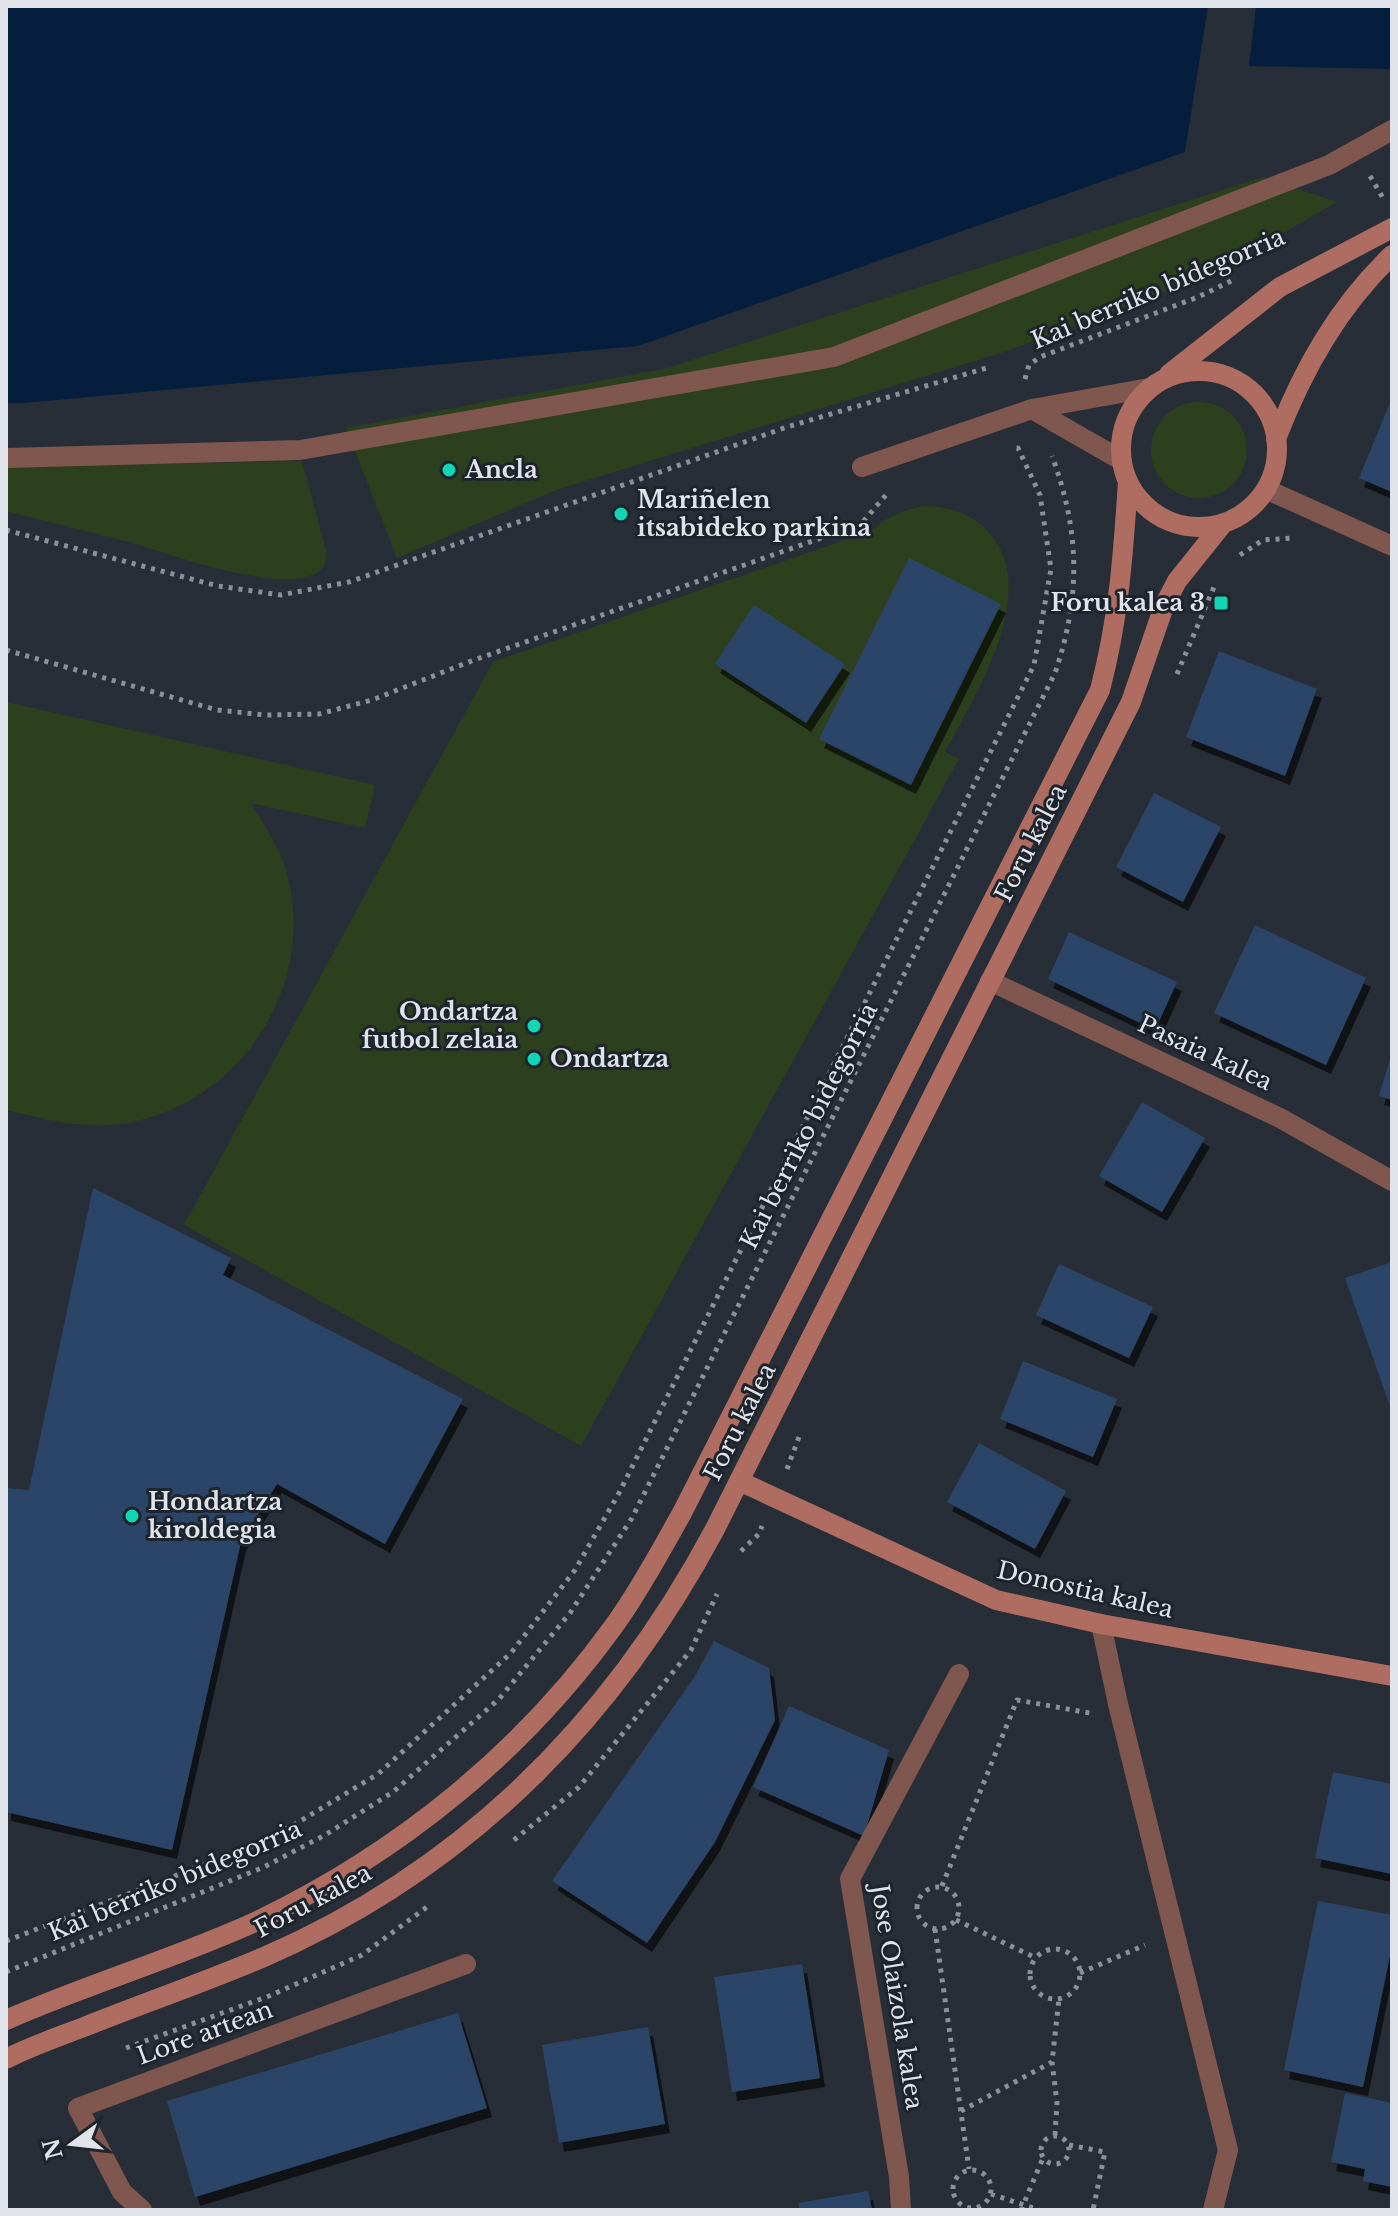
<svg xmlns="http://www.w3.org/2000/svg" width="1398" height="2216" font-family="'Libre Baskerville',serif">
  <style>
    .green { fill: #2d401e }
    .water { fill: #061e3d }
    .building { fill: #2a4567; filter: url(#shadow) }
    .lines { fill: none; stroke-linecap: round; stroke-linejoin: round }
    .path { stroke: #8c9199; stroke-width: 5; stroke-dasharray: 4 6; stroke-linecap: butt }
    .lane { stroke: #80574e; stroke-width: 20 }
    .street { stroke: #80574e; stroke-width: 20 }
    .secondary { stroke: #ae6d60; stroke-width: 20 }
    .poi-dot { fill: #11d5b4; stroke: #1e242c; stroke-width: 3 }
    .labels { text-anchor: middle; stroke-width: 6; stroke-linejoin: round; paint-order: stroke }
    .street-label { font-size: 24px; fill: #e0e4ea; stroke: #1e242c }
    .poi-label { font-size: 24px; font-weight: bold; fill: #e0e4ea; stroke: #1e242c; text-anchor: start }
  </style>
  <defs>
    <filter id="shadow"><feDropShadow dx="5" dy="9" stdDeviation="0" flood-color="#0009"/></filter>
  </defs>
  <rect width="100%" height="100%" fill="#272e37"/>
  <!-- green -->
  <path class="green" d="M1263 177 1337 202 1211 274 1007 351 559 489 397 558 346 428 664 369Z
    M1151 450a48 48 0 1 1 96 0a48 48 0 1 1-96 0Z
    M302 461 327 554C326 558 326 562 324 566 298 602 167 553 133 543 91 532 48 522 6 511V467Z
    M925 506C951 507 974 514 991 535 1040 595 975 694 945 752L959 759 581 1446 184 1225 493 662 871 531C888 516 903 510 925 506Z
    M6 702 375 785 365 828 251 803C263 823 277 844 285 867 321 982 240 1108 120 1124 81 1129 44 1119 6 1110Z"/>
  <!-- water -->
  <path class="water" d="M6 6H1208L1185 152 638 346 25 403H6Z
    M1256 6H1392V69L1249 66Z"/>
  <!-- building -->
  <path class="building" d="M1392 398V492L1359 478Z
    M909 558 1001 604 911 785 819 739Z
    M754 605 845 664 806 723 715 664Z
    M1219 651 1317 689 1285 776 1186 737Z
    M1154 793 1221 827 1183 902 1116 867Z
    M1255 925 1366 978 1326 1065 1214 1013Z
    M1069 932 1177 982 1155 1030 1048 979Z
    M1391 1056H1392V1100L1379 1096Z
    M1142 1102 1205 1138 1162 1212 1099 1176Z
    M93 1188 231 1258 223 1275 463 1399 385 1544 277 1484 241 1542 172 1850 6 1812V1488L29 1490Z
    M1392 1262V1412L1345 1278Z
    M1059 1264 1153 1307 1129 1358 1036 1315Z
    M1023 1361 1117 1399 1093 1457 1000 1419Z
    M979 1443 1066 1491 1035 1549 947 1502Z
    M714 1641 769 1668 775 1720 715 1842 647 1943 552 1881 695 1676Z
    M789 1706 889 1750 864 1836 753 1787Z
    M1333 1772 1392 1784V1874L1315 1858Z
    M1318 1901 1392 1915V1946L1363 2087 1284 2070Z
    M802 1964 820 2078 732 2092 714 1977Z
    M458 2013 487 2108 195 2197 167 2101Z
    M648 2027 665 2124 559 2143 542 2045Z
    M1345 2093 1392 2103V2187L1363 2181 1365 2169 1331 2162Z
    M868 2191 872 2210H800L798 2203Z"/>
  <g class="lines">
    <!-- path -->
    <path class="path" d="M1370 176 1383 198
      M1025 379 1029 365 1040 357 1198 297 1235 279
      M6 530 218 586 281 595 349 582 787 427 990 367
      M1240 555 1263 540 1293 538
      M6 650 217 710 265 715 319 714 372 700 474 660 861 524 886 495
      M1177 674 1214 587
      M787 1469 799 1437
      M741 1551 759 1534 762 1526
      M514 1840 579 1787 691 1650 717 1594
      M942 1886 1017 1700 1090 1713
      M917 1908a21 21 0 1 1 42 0a21 21 0 1 1-42 0Z
      M956 1920 1034 1957
      M935 1929 969 2169
      M6 1941 250 1847 297 1823 378 1774 511 1653 575 1570 619 1493 1034 665 1051 569 1040 495 1018 448H1016
      M1030 1974a25 25 0 1 1 50 0a25 25 0 1 1-50 0Z
      M6 1972 264 1867 325 1835 393 1792 499 1699 570 1613 632 1518 1055 673C1081 596 1080 532 1052 456
      M1080 1973 1145 1945
      M126 2048 269 1996 362 1955 427 1907
      M961 2111 1052 2062
      M1055 2135 1057 2103 1052 2062 1059 1999
      M1041 2150a14 14 0 1 1 28 0a14 14 0 1 1-28 0Z
      M1069 2145 1105 2152 1093 2210
      M953 2189a19 19 0 1 1 38 0a19 19 0 1 1-38 0Z
      M991 2194 1039 2210
      M1021 2210 1043 2158"/>
    <!-- lane -->
    <path class="lane" d="M1032 409 1121 460
      M862 467 1032 409 1149 388
      M901 2210 899 2177 850 1879 959 1674"/>
    <!-- street -->
    <path class="street" d="M6 458 300 450 834 357 1329 165 1392 130
      M1268 490 1392 546
      M990 981 1280 1118 1392 1181
      M1101 1624 1118 1704 1228 2150 1213 2210
      M142 2210 122 2192 78 2108 466 1964"/>
    <!-- secondary -->
    <path class="secondary" d="M1121 449a78 78 0 1 1 156 0a78 78 0 1 1-156 0Z
      M1169 374 1280 287 1392 228
      M1276 439C1303 369 1338 307 1392 255
      M739 1481 996 1600 1101 1624 1392 1676
      M6 2020C87 1984 174 1959 255 1922 399 1853 523 1753 616 1623 641 1588 661 1550 682 1513L1100 690C1119 617 1123 557 1128 482
      M6 2059C31 2046 58 2037 84 2027 144 2003 205 1982 264 1957 466 1869 612 1722 715 1529L1131 702 1164 606 1177 581 1221 526"/>
  </g>
  <!-- markers -->
  <g class="poi-dot">
    <circle cx="449" cy="470" r="8"/>
    <circle cx="621" cy="514" r="8"/>
    <rect x="1213" y="595" width="16" height="16" rx="4"/>
    <circle cx="534" cy="1026" r="8"/>
    <circle cx="534" cy="1059" r="8"/>
    <circle cx="132" cy="1516" r="8"/>
  </g>
  <g class="labels">
    <!-- street labels -->
    <g class="street-label">
      <text transform="translate(1158 289) rotate(-23)" y="8">Kai berriko bidegorria</text>
      <text transform="translate(1031 843) rotate(-63)" y="8">Foru kalea</text>
      <text transform="translate(1205 1053) rotate(25)" y="8">Pasaia kalea</text>
      <text transform="translate(809 1126) rotate(-63)" y="8">Kai berriko bidegorria</text>
      <text transform="translate(740 1422) rotate(-63)" y="8">Foru kalea</text>
      <text transform="translate(1085 1590) rotate(13)" y="8">Donostia kalea</text>
      <text transform="translate(175 1881) rotate(-23)" y="8">Kai berriko bidegorria</text>
      <text transform="translate(313 1901) rotate(-28)" y="8">Foru kalea</text>
      <text transform="translate(897 1997) rotate(81)" y="8">Jose Olaizola kalea</text>
      <text transform="translate(205 2033) rotate(-20)" y="8">Lore artean</text>
    </g>
    <!-- poi labels -->
    <g class="poi-label">
      <text x="465" y="478">Ancla</text>
      <text x="637" y="508">Mariñelen<tspan x="637" dy="28">itsabideko parkina</tspan></text>
      <text x="1205" y="611" text-anchor="end">Foru kalea 3</text>
      <text x="518" y="1020" text-anchor="end">Ondartza<tspan x="518" dy="28">futbol zelaia</tspan></text>
      <text x="550" y="1067">Ondartza</text>
      <text x="148" y="1510">Hondartza<tspan x="148" dy="28">kiroldegia</tspan></text>
    </g>
  </g>
  <!-- border -->
  <rect width="1398" height="2216" fill="none" stroke="#e0e4ea" stroke-width="16"/>
  <!-- north arrow -->
  <g transform="translate(72 2144) rotate(255)" stroke="#1e242c" stroke-width="6" paint-order="stroke">
  <path d="M0-6L14 30L0 20L-14 30Z" fill="#e0e4ea"/>
  <text y="-12" font-size="22" font-weight="bold" text-anchor="middle" fill="#e0e4ea">N</text>
  </g>
</svg>
